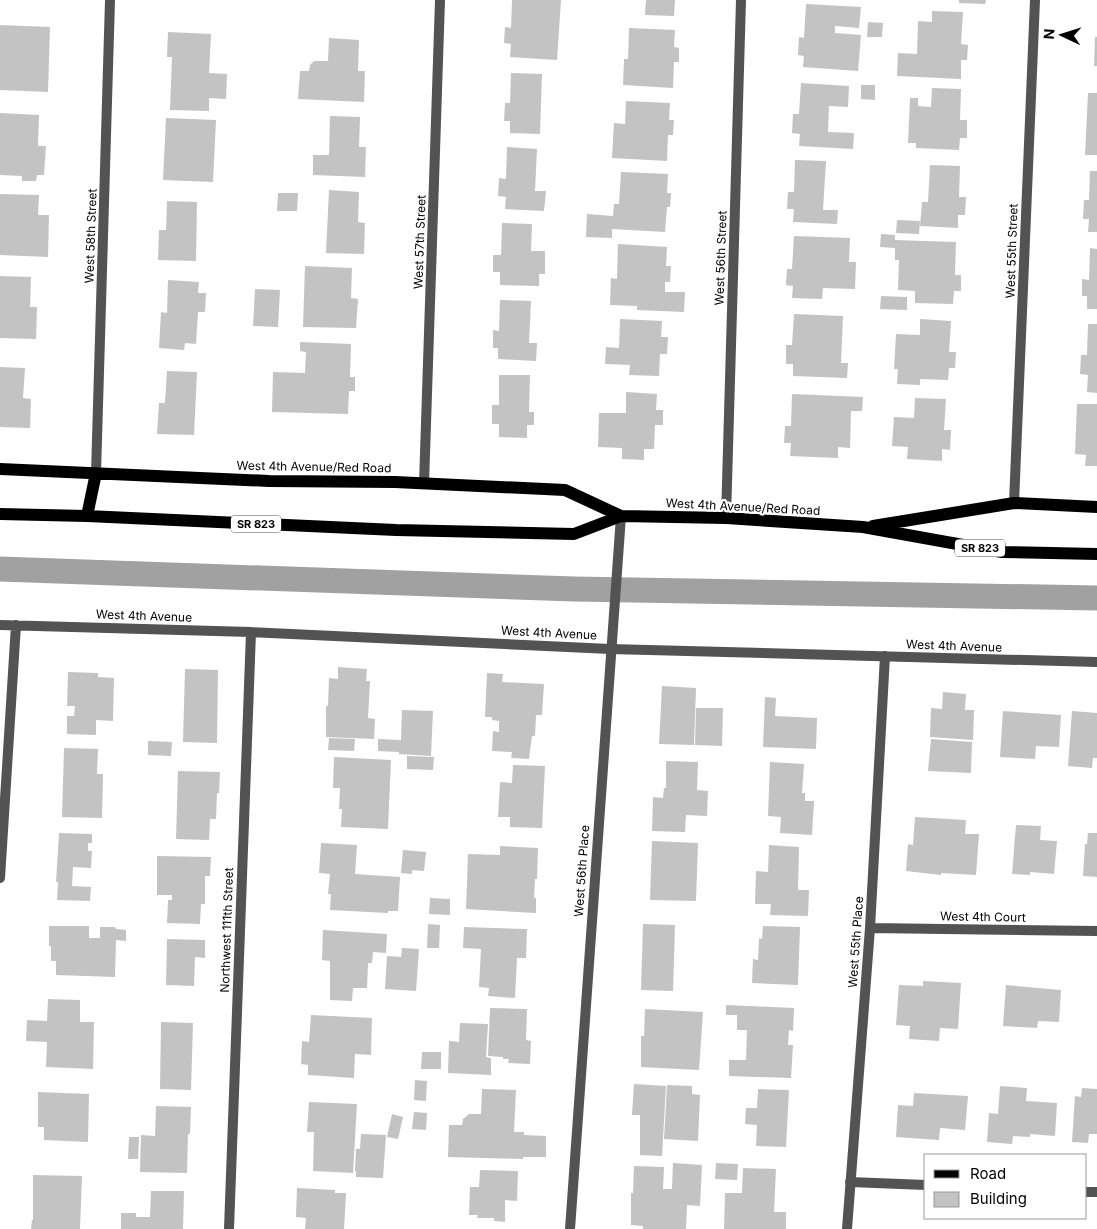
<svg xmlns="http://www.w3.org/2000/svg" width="1097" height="1229" font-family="Inter,sans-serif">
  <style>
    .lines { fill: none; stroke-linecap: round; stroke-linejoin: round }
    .canal { stroke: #a1a1a1; stroke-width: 25 }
    .building { fill: #c3c3c3 }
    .minor { stroke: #535353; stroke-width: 10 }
    .tertiary { stroke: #535353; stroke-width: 10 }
    .primary { stroke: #000; stroke-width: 12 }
    .labels { text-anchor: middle; stroke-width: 4.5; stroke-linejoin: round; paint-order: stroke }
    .shield { fill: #fff; stroke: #4c4c4c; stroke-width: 1 }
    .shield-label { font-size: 11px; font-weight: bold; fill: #000 }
    .street-label { font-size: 12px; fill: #000; stroke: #fff }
  </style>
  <rect width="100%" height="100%" fill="#fff"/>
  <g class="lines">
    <!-- canal -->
    <path class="canal" d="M0 569 574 589 1097 598"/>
  </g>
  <!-- building -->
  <path class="building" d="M512 0H561L557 60 510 57 511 44 504 43 505 27 511 28Z
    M646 0H675L674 16 645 15Z
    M959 0H986L985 4 959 3Z
    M806 4 861 7 859 28 835 26V33L861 35 858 71 803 67 804 56 798 55 799 37 804 38Z
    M932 11 963 12 961 44 968 45 967 60H961V79L897 76 898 53 917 54 918 21 932 22Z
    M868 22 883 23 882 37H867Z
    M0 25 50 27 48 92 0 90Z
    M629 28 675 30 674 47 679 48V62H674L673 88 623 85 624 59H628Z
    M168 32 211 34 209 73 227 74 226 99 209 98V111L170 110 172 57H167Z
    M1095 37H1097V66H1094Z
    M329 38 359 40 358 71H365L364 102 298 99 300 71H309L310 65 314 61H328Z
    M511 73 542 74 540 134 510 133V121H504L505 103H510Z
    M801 83 849 86 848 107 829 106 828 132 854 133 853 149 799 146 800 134 792 133 793 114H799Z
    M861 85H875V100L861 99Z
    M932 88 961 89 960 120H967V138H960L959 150 916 148V143H908L910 98H918V106L931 107Z
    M1088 93H1097V155H1085Z
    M626 101 670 103 669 120H674L673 135H668L667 161 612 158 614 123 625 124Z
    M0 113 39 115 38 146H46L44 175H37L36 181H22V176L0 175Z
    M330 116 360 117 359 147H366L365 177 313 175V155H329Z
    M166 118 216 120 213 182 163 180Z
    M507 147 537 149 535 191H546L544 211 505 209 506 197 498 196 499 178 506 179Z
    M795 160 826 161 823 210H838L837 224 793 222 794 209H787L788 192H794Z
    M930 165 960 166 959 197H966L965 215H958V228L920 226 922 202H928Z
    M1090 171H1097V232H1088L1089 219H1083L1084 200H1089Z
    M621 172 668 174 667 193H671L670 207H667L665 232 612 229V238L586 237 587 214 613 216 614 204H619Z
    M329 190 359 192 358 222 365 223 364 254 326 253Z
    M278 193H298L297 211H277Z
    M0 194 39 195 38 215H49L48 257 0 255Z
    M167 201 197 202 196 261 158 260 159 230H166Z
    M897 220 920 221 919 234 896 233Z
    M502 223 532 224 531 251H545V274H539V286L500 285V272H493V255H501Z
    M881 234 895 235V240L956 242 955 275H961V291H954L953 304 915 303V291L898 290 899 260H895V248L880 247Z
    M794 236 850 238 849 262H856L855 289 823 288 822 299 792 298 793 286 786 285 787 269H792Z
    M618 244 667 247 666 266H671L670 282H665V292H685L684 312 637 310V306L610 305 611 278 617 279Z
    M1090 248 1097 249V309H1087V296H1082V279L1089 280Z
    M305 266 352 268 351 298 358 299 356 328 303 327Z
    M0 276 31 277 30 307H37L36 339 0 338Z
    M168 280 199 282 198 293H206L205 312H198L196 344 185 343 184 350 159 348 161 312 167 313Z
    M255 289 280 290 278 327 253 326Z
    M881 296 907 297V310L880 309Z
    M500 300 531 301 529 343H537L536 361 498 359V348H493V330L499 331Z
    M794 314 843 316 841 363H848L847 378 793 376V364H786V345H792Z
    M620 319 662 321 661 337H668L667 354H660L659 376 629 375 630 365 605 364 606 347 619 348Z
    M920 319 951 321 949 352H956L955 368H949L948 380 920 379V385L897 384 898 369H894L896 334 920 335Z
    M1088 324H1097V393L1087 392 1088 375 1080 374 1081 355H1087Z
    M300 342 351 344 350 377H355V391H349L348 414 272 412 273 372 305 373 306 352 300 351Z
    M0 367 25 368 23 398 31 399 30 428 0 427Z
    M167 371 197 372 194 435 157 434 159 403H165Z
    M499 375H530L529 412H534V425H527V438L499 437V424H492V405H499Z
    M626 392 657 394 656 410H663V425H655L654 449H644V460L622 459V448L598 447 599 413H626Z
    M792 394 863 397 862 411H851L850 448 838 447V458L790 456 791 443H784L785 426H791Z
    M915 398 946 399 944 430H951L950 450 942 449V461L907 459 908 447 892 446 894 417 914 418Z
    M1077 404H1097V466H1085L1086 455 1075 454Z
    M338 667 367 669 366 681H370L368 718 375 719 374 739 326 737V706H328L329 678 338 679Z
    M185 669 218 670 217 743 183 742Z
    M68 672 98 673V677L114 678 113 721 96 720V735L67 734V716H74L75 706H67Z
    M487 673 503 674 502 682 544 684 542 715H536L535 736H532L529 759 511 758 512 752 492 751 493 731 499 732V721L492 720V717H485Z
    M662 686 696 688 694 745 659 744Z
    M943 692 966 694 965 710H974L973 740 930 737 931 708 942 709Z
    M765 697 776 698 775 716 817 718 816 749 763 747Z
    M696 708H723L722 746 695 745Z
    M402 710 433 711 431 756 399 754V752L378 751V739L401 740Z
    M1003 711 1061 715 1059 747 1036 746 1035 759 1000 757Z
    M1072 711 1097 713V758H1093L1092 768 1068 766Z
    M329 738 355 739 354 751 328 750Z
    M931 739 972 742 971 773 928 771Z
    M148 741 172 742 171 756 148 755Z
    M64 748 98 749 97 774H103L102 818 62 817Z
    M407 756 434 757 433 770 407 769Z
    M334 757 391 760 388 829 341 827 342 809H339L340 788H333Z
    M666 761 698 762 697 790 708 791 707 816 686 815 685 832 652 831 653 797 663 798 664 788H666Z
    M770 762 804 764 802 793H805V801H814L812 835 780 833 781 817 768 816Z
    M513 765 545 766 542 828 510 827V817H498L500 782 512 783Z
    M178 771 220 772 219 793H217L216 819H210L209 840 176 839Z
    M915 817 966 820 965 834H979L976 875 941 873V875L906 871 908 844 913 845Z
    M1016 825 1041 826 1040 840 1057 841 1054 874 1030 872V875L1012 874Z
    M59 833 92 834V843H88V851H92L91 868 73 867 72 886 91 887 90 901 57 900 58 882H56Z
    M1088 833H1097V877L1083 876 1085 844H1087Z
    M652 841 698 843 696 901 650 900Z
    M321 843 357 845 355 874 400 877 398 911H388V913L330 910 331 894H328L330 874 319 873Z
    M769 845 799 847 798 890H809L808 916 770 915 771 904H755L756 871 768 872Z
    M500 846 538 848 537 879H535L534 898H536V913L466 909 468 854 500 855Z
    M403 850 426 852 424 871 412 870V874L401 873Z
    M157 856 211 857 210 876H205V904H201L200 924 167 923 168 900H172V895H157Z
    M430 898 450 899V915L429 914Z
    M428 924 440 925 439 948H427Z
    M643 924 675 925 673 991 641 990Z
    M49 926H89V938H100V927H115L116 929 126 930V941L116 940 115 977 56 975V961H51V946H49Z
    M763 926 800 927 798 985 752 983 753 959 758 960 759 938 762 939Z
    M464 927 527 929 526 958H517L515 998 488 996 489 988 479 987 481 949 463 948Z
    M323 930 387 934 386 953 373 952 372 963H368L367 988H353L352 1001 330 1000V961L322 960Z
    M167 939 205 940V958L195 957 194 986 166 985Z
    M402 948 419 949 416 991 385 989 387 956 401 957Z
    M923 981 961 983 958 1029 940 1028 939 1041 909 1039 910 1026 896 1025 899 985 923 986Z
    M1006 985 1061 990 1059 1022 1038 1021 1037 1028 1003 1026Z
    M48 999 80 1000V1022H94L93 1069 46 1067 47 1042 26 1041 27 1020 47 1021Z
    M726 1005 794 1008 793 1031 789 1030 788 1045H793L791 1078 729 1076V1060H746L747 1030H737V1015H726Z
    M490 1008 527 1009 526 1040 531 1041 530 1064 508 1063 509 1059H503V1057L488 1056Z
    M645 1009 703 1012 699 1070 641 1067V1036H644Z
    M311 1015 372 1018 371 1055 355 1054 354 1078 308 1075V1065L301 1064 302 1041 309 1042Z
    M161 1022 193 1023 191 1090 160 1089Z
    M460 1023 488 1024 486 1057 491 1058V1075L448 1073 449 1041 459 1042Z
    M422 1052H441V1069H421Z
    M415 1080 427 1081 426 1101 414 1100Z
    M634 1084 666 1086 662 1156 640 1155V1115H632Z
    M667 1085 692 1086V1094L700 1095 698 1141 664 1139Z
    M1000 1086 1027 1088 1026 1101 1057 1103 1055 1136 1030 1134V1137L1013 1136 1012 1144 987 1142 989 1113 998 1114Z
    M1082 1088 1097 1089V1134H1089L1088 1143 1072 1142 1075 1096 1081 1097Z
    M482 1089 516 1090 514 1132H524V1135L546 1136V1157H523V1159L448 1157 449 1125H462L463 1119 469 1114H481Z
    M758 1089 789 1090 786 1147 756 1146 757 1125 745 1124 746 1108H757Z
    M38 1092 89 1094 88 1142 44 1140V1127H38Z
    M914 1093 968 1096 965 1130 940 1128 939 1140 896 1137 898 1105 913 1106Z
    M309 1102 357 1104 353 1173 313 1171 314 1132H307Z
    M156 1106 191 1107 190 1134H188L187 1173 140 1172 141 1135 155 1136Z
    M414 1112 427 1113 426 1130 412 1129Z
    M392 1114 403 1117 398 1139 387 1137Z
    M361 1134 386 1135 383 1178 356 1177V1171H355L356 1149H360Z
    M129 1137H139L138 1159H128Z
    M673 1163 702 1165 700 1206 687 1205 686 1229H643V1226L631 1225V1193H633L634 1166 664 1167 663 1189H672Z
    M716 1163 738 1164 737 1180 715 1179Z
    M743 1168 776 1169 774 1212H786V1229H724L725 1193H742Z
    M480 1170 518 1171 517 1201 505 1200V1222L494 1221V1218H477L478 1215H469L470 1187H479Z
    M33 1175 82 1176 80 1229H31L32 1220H33Z
    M297 1188 335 1190V1193H346L344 1229H305L306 1218 296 1217Z
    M151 1191H184L183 1229H121V1213H136V1217H150Z"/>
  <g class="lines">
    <!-- minor -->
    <path class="minor" d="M96 473 110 0
      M424 484 440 0
      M1014 503 1035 0
      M0 625 251 632 610 649 1097 662
      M0 878 16 625
      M870 928 1097 931
      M850 1182 926 1185
      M1086 1192H1097
      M229 1229 251 632
      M847 1229 870 928 885 656"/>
    <!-- tertiary -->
    <path class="tertiary" d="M726 518 741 0
      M570 1229 621 516"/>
    <!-- primary -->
    <path class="primary" d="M0 469 269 481 395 482 565 490 621 516
      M0 514 87 516 396 530 574 534 621 516 726 518 863 527 1002 552 1097 554
      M87 516 96 473
      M873 526 1014 503 1097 507"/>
  </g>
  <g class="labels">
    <!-- shield labels -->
    <g class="shield">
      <rect x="231" y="515.5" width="50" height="17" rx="4"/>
      <rect x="955" y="539.5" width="50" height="17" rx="4"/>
    </g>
    <g class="shield-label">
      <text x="256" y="528">SR 823</text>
      <text x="980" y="552">SR 823</text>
    </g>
    <!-- street labels -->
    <g class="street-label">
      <text transform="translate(91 236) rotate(-88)" y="4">West 58th Street</text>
      <text transform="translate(420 242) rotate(-88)" y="4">West 57th Street</text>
      <text transform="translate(1012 251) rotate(-88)" y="4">West 55th Street</text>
      <text transform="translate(721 258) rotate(-88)" y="4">West 56th Street</text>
      <text transform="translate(314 467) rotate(1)" y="4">West 4th Avenue/Red Road</text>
      <text transform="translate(743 507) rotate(3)" y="4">West 4th Avenue/Red Road</text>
      <text transform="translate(144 616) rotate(2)" y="4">West 4th Avenue</text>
      <text transform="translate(549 633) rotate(3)" y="4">West 4th Avenue</text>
      <text transform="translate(954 646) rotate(2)" y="4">West 4th Avenue</text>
      <text transform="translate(582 871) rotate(-86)" y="4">West 56th Place</text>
      <text transform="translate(983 917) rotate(1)" y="4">West 4th Court</text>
      <text transform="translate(227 930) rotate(-88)" y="4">Northwest 111th Street</text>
      <text transform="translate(856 942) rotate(-86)" y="4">West 55th Place</text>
    </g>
  </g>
  <!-- legend -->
  <rect x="924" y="1154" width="162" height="65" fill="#ffffff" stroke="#999999"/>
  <rect x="934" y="1170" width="25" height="8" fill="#000000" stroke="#999999"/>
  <text x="970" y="1179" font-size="15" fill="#000000">Road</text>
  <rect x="934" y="1192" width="25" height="15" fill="#c3c3c3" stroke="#999999"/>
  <text x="970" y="1204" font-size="15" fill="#000000">Building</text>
  <!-- north arrow -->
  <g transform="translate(1062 35) rotate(274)" stroke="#ffffff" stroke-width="4" paint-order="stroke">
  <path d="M0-4L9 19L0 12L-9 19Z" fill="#000000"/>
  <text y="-8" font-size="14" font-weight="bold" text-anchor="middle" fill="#000000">N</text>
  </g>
</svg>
